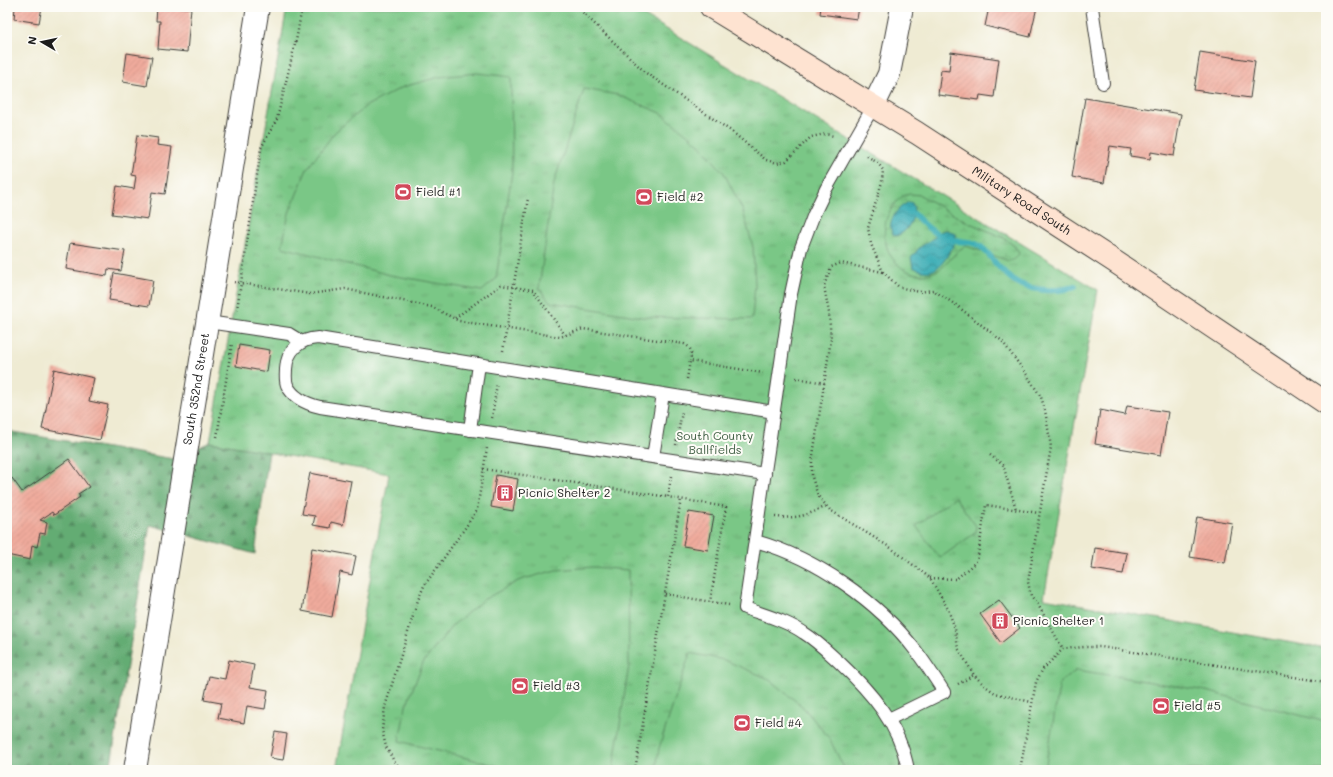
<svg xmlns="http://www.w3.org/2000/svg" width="1333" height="777" font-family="Mali,sans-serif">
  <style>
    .grass { fill: url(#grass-tufts); stroke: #4b7251 }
    .forest { fill: url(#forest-firs); stroke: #406448 }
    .wetland { fill: url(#wetland-marsh); stroke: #4b7251 }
    .pitch { fill: #7ac786; stroke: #4b7251 }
    .water { fill: url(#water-waves); stroke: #2c6569 }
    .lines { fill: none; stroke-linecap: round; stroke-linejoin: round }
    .stream { stroke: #3daeb6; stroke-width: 6 }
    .building { fill: url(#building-hatch) }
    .service-casing { stroke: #3c3b37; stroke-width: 14 }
    .minor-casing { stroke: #3c3b37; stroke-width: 24 }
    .tertiary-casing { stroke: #3c3b37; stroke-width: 24 }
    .secondary-casing { stroke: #3c3b37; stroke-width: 24 }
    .path { stroke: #3c3b37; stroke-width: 2.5; stroke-dasharray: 1 3; stroke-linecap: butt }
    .service { stroke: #fff; stroke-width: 12 }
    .minor { stroke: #fff; stroke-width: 22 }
    .tertiary { stroke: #fff; stroke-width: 22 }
    .secondary { stroke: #fee3d1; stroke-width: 22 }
    .labels { text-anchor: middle; stroke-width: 4; stroke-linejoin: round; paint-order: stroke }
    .poi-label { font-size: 12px; fill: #1c1c1c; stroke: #fdfcf7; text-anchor: start }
    .street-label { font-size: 12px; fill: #1c1c1c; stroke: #fdfcf7 }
    .park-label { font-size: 12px; fill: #426046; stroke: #fdfcf7 }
  </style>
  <defs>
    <pattern id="grass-tufts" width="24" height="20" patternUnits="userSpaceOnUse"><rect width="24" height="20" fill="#7ac786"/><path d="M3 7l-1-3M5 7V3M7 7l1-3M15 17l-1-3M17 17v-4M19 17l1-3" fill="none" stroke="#69aa73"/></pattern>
    <pattern id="forest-firs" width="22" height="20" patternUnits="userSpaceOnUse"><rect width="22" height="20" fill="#63ac73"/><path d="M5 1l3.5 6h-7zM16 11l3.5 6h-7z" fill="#518b5e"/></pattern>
    <pattern id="wetland-marsh" width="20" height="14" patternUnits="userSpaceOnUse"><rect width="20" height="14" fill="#7ac786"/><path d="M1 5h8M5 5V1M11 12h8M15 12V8" fill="none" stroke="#69aa73"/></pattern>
    <pattern id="water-waves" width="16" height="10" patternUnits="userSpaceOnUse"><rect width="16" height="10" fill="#3daeb6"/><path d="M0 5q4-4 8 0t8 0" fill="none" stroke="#328d93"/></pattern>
    <pattern id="building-hatch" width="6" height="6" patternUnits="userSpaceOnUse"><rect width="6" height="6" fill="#f0ab9c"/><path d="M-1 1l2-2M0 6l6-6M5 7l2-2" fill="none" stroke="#cd9386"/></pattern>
  </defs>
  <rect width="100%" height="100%" fill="#fdfcf7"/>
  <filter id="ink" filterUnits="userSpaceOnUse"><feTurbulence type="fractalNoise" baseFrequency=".025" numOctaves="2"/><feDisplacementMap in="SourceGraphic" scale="8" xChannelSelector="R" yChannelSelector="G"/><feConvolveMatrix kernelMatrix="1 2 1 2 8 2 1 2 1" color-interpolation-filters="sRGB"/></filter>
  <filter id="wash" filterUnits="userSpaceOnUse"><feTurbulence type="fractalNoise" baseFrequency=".012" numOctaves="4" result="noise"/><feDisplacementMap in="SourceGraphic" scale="16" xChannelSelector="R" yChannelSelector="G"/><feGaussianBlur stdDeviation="0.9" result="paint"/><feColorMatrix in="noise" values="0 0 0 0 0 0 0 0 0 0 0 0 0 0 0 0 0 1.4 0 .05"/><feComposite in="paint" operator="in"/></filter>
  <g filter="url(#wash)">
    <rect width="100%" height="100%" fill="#efebd3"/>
    <!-- grass -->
    <path class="grass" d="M287 7H630L1098 290 1044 598 1326 649V770H336L389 474 210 442Z"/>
    <!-- forest -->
    <path class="forest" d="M7 431 174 459 210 442 269 452 255 554 150 525 110 770H20L7 768Z"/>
    <!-- wetland -->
    <path class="wetland" d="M910 194 920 195 963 220 1006 239 1017 249 1019 254 1015 259 1009 261 966 246C951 252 949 268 931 273 894 282 872 236 892 208 897 200 901 196 910 194Z"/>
    <!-- pitch -->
    <path class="pitch" d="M477 73 511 77 512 172 496 279 482 291 390 275 282 247 289 213 307 169 335 132 366 106 403 87 439 77Z
      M584 89 618 95 661 113 698 143 724 173 743 211 753 247 755 285 752 319 642 317 550 302 539 288 554 183Z
      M955 497 976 526 975 533 940 558 916 526Z
      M593 567 628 570 629 665 613 770H514L399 741 406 706 423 663 452 626 483 600 520 580 556 570Z
      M690 653 724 660 767 678 803 707 829 738 845 770H656L659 748Z
      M1077 670 1206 691 1326 722V770H1045L1060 682Z"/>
    <!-- water -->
    <path class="water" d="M910 202 912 203C918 213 908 234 895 236 883 226 898 205 910 202Z
      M946 230 952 232 956 235C956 242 953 247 949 253 941 267 931 278 913 267L911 258 920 247 935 237 939 232Z"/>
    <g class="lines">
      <!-- stream -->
      <path class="stream" d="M914 214C926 227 939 239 957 241 965 242 971 241 978 245 986 249 991 258 997 265 1004 272 1011 280 1020 284 1036 291 1059 293 1075 286"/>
    </g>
    <g id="blocks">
      <!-- building -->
      <path class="building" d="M15 7H42L39 23 14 19Z
        M157 7 191 8 187 52 158 49 160 21H156Z
        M821 7H859L857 19 820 14Z
        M989 7H1037L1030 37 985 26Z
        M951 52 999 59 994 97 980 95 979 100 938 95 941 70 949 71Z
        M1200 52 1255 61 1250 98 1194 90Z
        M127 53 152 57 147 86 123 82Z
        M1085 98 1181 114 1174 156 1151 152 1150 159 1130 156 1131 149 1110 146 1104 183 1072 177Z
        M137 135 158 138 157 145 172 147 165 194 152 192 148 219 112 214 117 186 134 189 136 176 131 175Z
        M70 243 125 251 121 271 108 269 107 276 66 269Z
        M114 273 153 280 149 306 109 300Z
        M239 345 270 350 267 372 236 366Z
        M54 369 94 378 89 401 108 405 100 440 42 429Z
        M1127 406 1168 412 1161 455 1095 444 1100 410 1125 415Z
        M69 459 89 487 78 494 80 497 54 515 52 512 40 520 47 522 45 534 40 533 37 547 32 545 30 560 7 555V481L12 478 22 492Z
        M310 473 351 481 343 525 331 522 330 528 313 525 315 516 302 514Z
        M496 475 518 479 513 511 491 507Z
        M689 512 714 516 708 550 683 546Z
        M1197 517 1232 523 1225 563 1190 557Z
        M312 548 356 556 352 575 340 572 332 617 302 611Z
        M1095 548 1127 553 1123 574 1092 569Z
        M999 600 1020 628 1001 643 980 614Z
        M229 660 254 665 250 687 268 690 265 709 247 706 244 723 218 718 221 703 204 700 209 676 225 679Z
        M275 732 287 734 283 760 270 758Z"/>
    </g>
  </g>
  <g filter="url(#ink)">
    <use href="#blocks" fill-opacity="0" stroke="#3c3b37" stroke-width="1"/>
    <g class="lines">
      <defs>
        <path id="service" d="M1092 7 1103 83
          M873 107 826 189 814 214 801 248 791 294 745 608C764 615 787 621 804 633 817 641 828 652 839 662 871 692 900 725 908 770
          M208 322 289 334 302 342
          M470 430 479 364
          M653 457 663 394
          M765 474 320 407C307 404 293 398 287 385 285 380 286 374 286 369 287 350 300 339 318 338L774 412
          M755 541C816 558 878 601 916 651 926 664 935 678 944 692L889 719"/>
        <path id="minor" d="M873 107 889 74 902 7"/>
        <g id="tertiary">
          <path id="s1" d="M135 770 258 7"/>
        </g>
        <g id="secondary">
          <path id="s2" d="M711 7 917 133 1114 261 1326 403"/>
        </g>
      </defs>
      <!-- service casing -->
      <use href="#service" class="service-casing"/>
      <!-- minor casing -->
      <use href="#minor" class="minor-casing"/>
      <!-- tertiary casing -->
      <use href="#tertiary" class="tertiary-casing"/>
      <!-- secondary casing -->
      <use href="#secondary" class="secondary-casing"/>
      <!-- path -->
      <path class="path" d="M577 7 646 73 731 131 766 160 777 163 786 161 811 137 825 134 834 136
        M867 156 878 163 883 170 882 182 868 228 871 244 883 272 899 287 919 292 933 290 956 305 1002 341 1027 375 1041 397 1045 410 1051 447 1028 582 1031 596 1037 603 1063 649
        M883 272 841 263 831 267 824 286 829 313 831 339 812 462V477L818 496 830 510 891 548 930 578 948 609 955 629 958 648 974 675 984 685 995 693 1031 702
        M234 282 310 294 345 289 432 307 459 321 560 337 583 329 684 344C692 348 692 353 690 361
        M237 310 261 148 277 119 297 36 302 7
        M455 318 501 285 533 290 565 335
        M503 351 528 198
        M796 378 825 383
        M687 379 690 361 763 373
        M492 418 497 383
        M217 437 232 343
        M676 445 682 412
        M990 455 1003 465 1016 509
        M483 469 668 497
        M671 476 668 497 726 507 710 602
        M775 517C797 519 808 515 827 506
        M930 578 956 579 977 561 986 505 1039 513
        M665 594 729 605
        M958 684 974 675
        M404 770 395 763 386 747 382 730 385 707 418 600 424 586 465 528 477 510 487 448
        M635 770 681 499
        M1020 770 1036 682 1043 669 1063 649 1084 647H1101L1326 682"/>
      <!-- service -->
      <use href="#service" class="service"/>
      <!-- minor -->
      <use href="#minor" class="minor"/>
      <!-- tertiary -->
      <use href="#tertiary" class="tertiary"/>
      <!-- secondary -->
      <use href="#secondary" class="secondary"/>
    </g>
  </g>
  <!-- icons -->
  <defs>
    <symbol id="stadium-square" viewBox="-11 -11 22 22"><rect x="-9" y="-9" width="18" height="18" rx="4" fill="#d1495b" stroke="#fdfcf7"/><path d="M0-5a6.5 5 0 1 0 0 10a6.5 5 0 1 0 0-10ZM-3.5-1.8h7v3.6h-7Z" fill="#fff"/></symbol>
    <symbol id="building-square" viewBox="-11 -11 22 22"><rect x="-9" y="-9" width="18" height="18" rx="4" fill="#d1495b" stroke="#fdfcf7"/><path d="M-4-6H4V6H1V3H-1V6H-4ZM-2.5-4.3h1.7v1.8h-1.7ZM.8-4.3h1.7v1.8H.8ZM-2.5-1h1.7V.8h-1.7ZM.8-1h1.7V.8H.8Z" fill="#fff"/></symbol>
  </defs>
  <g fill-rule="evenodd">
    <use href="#stadium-square" x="393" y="182" width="20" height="20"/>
    <use href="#stadium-square" x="634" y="187" width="20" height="20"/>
    <use href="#building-square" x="495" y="483" width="20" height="20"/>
    <use href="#building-square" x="990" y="611" width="20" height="20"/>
    <use href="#stadium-square" x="510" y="676" width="20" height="20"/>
    <use href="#stadium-square" x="1151" y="696" width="20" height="20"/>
    <use href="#stadium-square" x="732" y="713" width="20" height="20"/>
  </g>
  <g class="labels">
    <!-- poi labels -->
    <g class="poi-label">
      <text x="416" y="196">Field #1</text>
      <text x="657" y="201">Field #2</text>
      <text x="518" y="497">Picnic Shelter 2</text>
      <text x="1013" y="625">Picnic Shelter 1</text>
      <text x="533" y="690">Field #3</text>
      <text x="1174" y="710">Field #5</text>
      <text x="755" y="727">Field #4</text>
    </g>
    <!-- street labels -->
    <g class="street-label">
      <text dy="4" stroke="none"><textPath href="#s2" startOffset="366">Military Road South</textPath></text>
      <text dy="4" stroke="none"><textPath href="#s1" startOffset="386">South 352nd Street</textPath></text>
    </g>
    <!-- park labels -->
    <g class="park-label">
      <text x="715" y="440">South County<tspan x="715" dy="14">Ballfields</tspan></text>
    </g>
  </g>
  <!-- margin -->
  <rect width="1333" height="777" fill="none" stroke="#fdfcf7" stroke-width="24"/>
  <!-- north arrow -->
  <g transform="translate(42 42) rotate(279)" stroke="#fdfcf7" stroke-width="3" paint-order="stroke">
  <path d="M0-3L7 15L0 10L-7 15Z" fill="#1c1c1c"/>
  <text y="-6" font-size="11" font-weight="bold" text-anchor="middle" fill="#1c1c1c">N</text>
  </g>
</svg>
